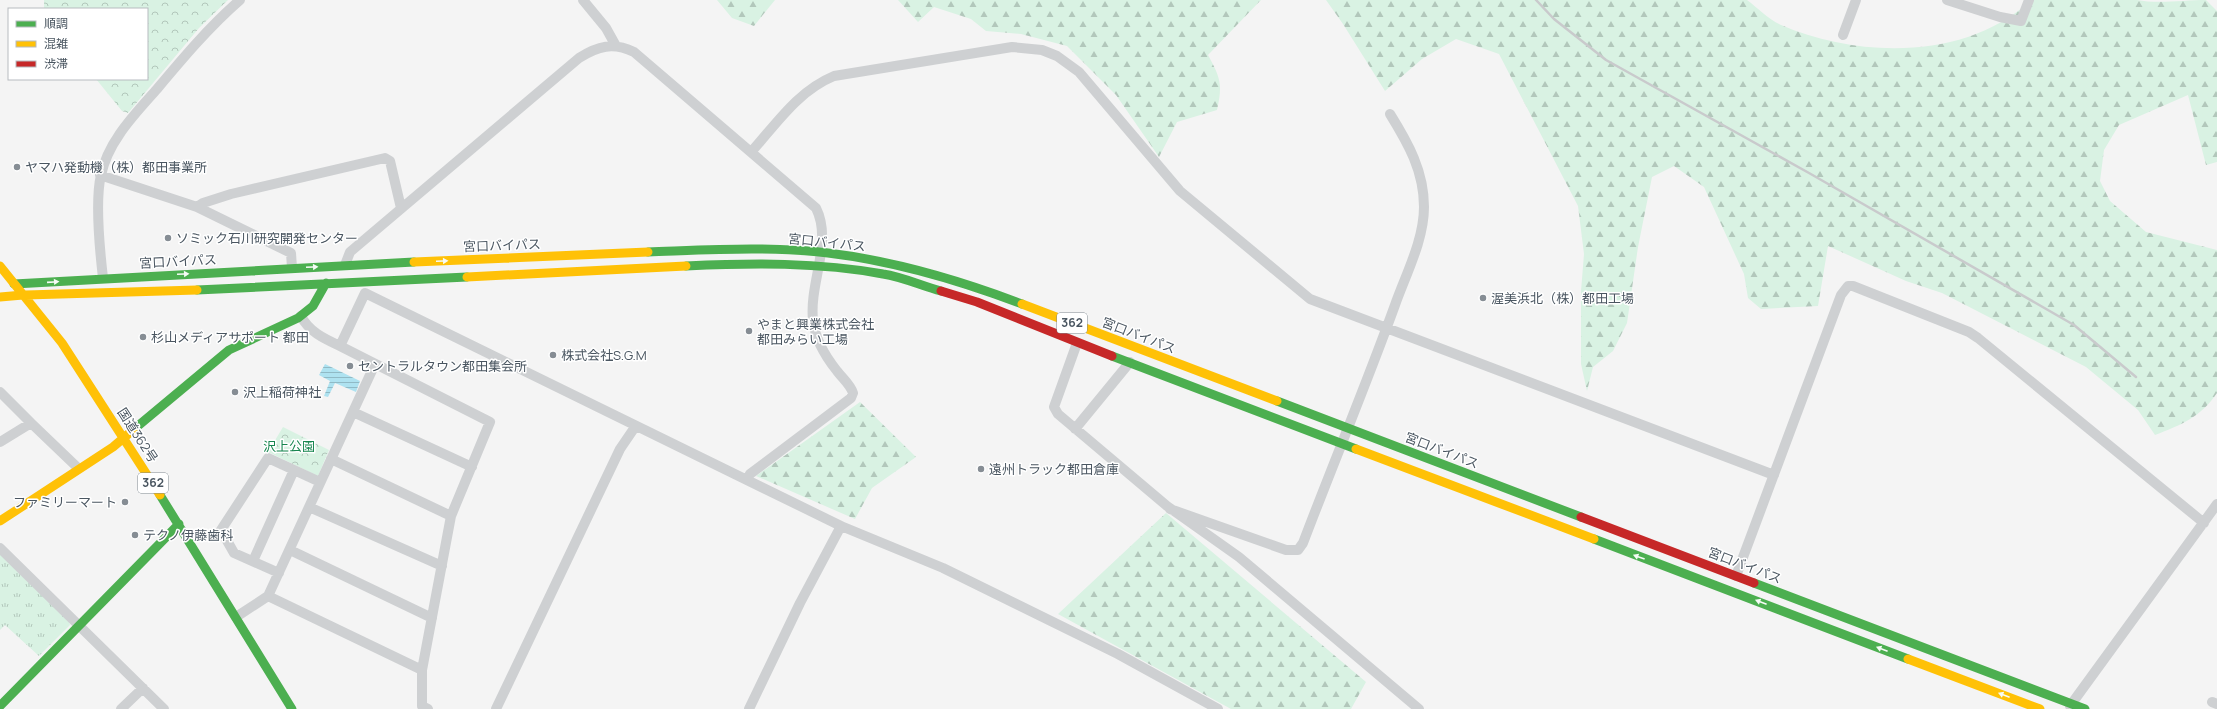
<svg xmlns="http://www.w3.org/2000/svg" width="2217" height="709" font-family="Manrope,'Noto Sans JP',sans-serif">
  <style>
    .grass { fill: url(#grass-tufts) }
    .forest { fill: url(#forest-firs) }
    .park { fill: url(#park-crowns) }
    .water { fill: url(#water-rules) }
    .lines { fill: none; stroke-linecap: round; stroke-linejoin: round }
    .street { stroke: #ced0d2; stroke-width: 10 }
    .fast { stroke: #4caf50; stroke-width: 9 }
    .slow { stroke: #ffc107; stroke-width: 9 }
    .jam { stroke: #c62828; stroke-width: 9 }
    .rail { stroke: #c9cacc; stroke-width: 2.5 }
    .oneway { fill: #f6fbf6 }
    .poi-dot { fill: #868d94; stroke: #fff; stroke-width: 1.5 }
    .labels { text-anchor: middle; stroke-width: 3; stroke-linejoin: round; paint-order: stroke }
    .shield { fill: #fff; stroke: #808990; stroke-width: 1 }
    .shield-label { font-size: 12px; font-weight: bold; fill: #4a5661 }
    .poi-label { font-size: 13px; fill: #4a5661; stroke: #fff; text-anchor: start }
    .street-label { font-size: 13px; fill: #4a5661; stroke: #fff }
    .park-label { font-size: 13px; fill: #17864f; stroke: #fff }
  </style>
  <defs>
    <pattern id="grass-tufts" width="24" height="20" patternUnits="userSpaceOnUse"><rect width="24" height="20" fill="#d9f2e3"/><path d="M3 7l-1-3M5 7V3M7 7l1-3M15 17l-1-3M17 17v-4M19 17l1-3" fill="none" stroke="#b2c7bb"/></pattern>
    <pattern id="forest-firs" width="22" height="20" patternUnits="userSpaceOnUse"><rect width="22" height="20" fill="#d9f2e3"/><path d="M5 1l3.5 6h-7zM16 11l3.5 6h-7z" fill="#b2c7bb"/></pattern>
    <pattern id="park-crowns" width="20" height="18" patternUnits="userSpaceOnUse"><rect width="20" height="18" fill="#d9f2e3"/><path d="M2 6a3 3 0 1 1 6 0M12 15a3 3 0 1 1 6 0" fill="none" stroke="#b2c7bb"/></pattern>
    <pattern id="water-rules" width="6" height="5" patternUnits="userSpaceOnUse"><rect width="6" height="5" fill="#aee2f0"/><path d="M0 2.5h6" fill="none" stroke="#90bac6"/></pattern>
  </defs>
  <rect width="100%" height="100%" fill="#f4f4f4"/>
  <!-- grass -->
  <path class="grass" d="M0 554 69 622 70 625 39 656 5 625 0 630Z"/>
  <!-- forest -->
  <path class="forest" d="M717 0H775L754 26 732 18Z
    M898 0H1261L1208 55C1220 77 1223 84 1217 110L1177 122 1159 157 1116 95 1067 46 1021 34 986 31 971 19 934 7 918 22Z
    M1326 0H1747C1758 8 1769 20 1781 25 1858 58 1966 61 2031 0H2137C2157 4 2185 0 2206 0L2217 11V162L2206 165 2188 95 2119 125 2104 150 2100 181 2110 201 2146 232 2217 250V393C2201 417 2181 425 2155 435L2138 410 2086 367 1942 293 1906 281 1828 246 1818 306 1761 309 1748 298 1744 274 1704 187 1674 166 1652 177 1638 247 1627 323 1613 351 1593 367 1587 391 1581 364V291L1584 254 1578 206 1499 54 1456 39 1422 59 1385 91 1343 24Z
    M860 402 916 457 872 488 855 519 756 476Z
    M1166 513 1366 682 1351 709H1231L1058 614Z"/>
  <!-- park -->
  <path class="park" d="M44 0H228L199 28 128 113 122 111 96 79H147V9H44Z
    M283 427 329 450 318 476 268 452Z"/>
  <!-- water -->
  <path class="water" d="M325 364 360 381 356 392 335 383 328 397 324 396 330 381 319 375Z"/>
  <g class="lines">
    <!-- street -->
    <path class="street" d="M583 0 606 28 616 46
      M1947 0 2000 17 2021 21 2029 0
      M1843 35 1856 0
      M752 151C777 123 798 91 834 76L1012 47 1042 50 1057 56 1079 72 1180 191 1310 299 1774 475
      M100 175 197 207 291 253 292 268
      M197 207 203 203 231 194 385 158 390 161 401 208
      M345 265 350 252 579 58C598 46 613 42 634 52L816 208C833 242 809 283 813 320 815 340 825 356 837 371 843 379 850 384 853 393L851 398 750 474 747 480
      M103 278C100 252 95 200 101 175 108 141 135 114 157 89 183 58 209 27 240 0
      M301 316C309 332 325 339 340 346
      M1077 343 1054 407 1058 414 1167 506 1239 557 1419 709
      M0 392 31 423
      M353 412 472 467
      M1075 429 1130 362
      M0 442 31 423 78 468
      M331 459 451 516
      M309 507 442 566
      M1170 509 1286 550H1298L1303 543C1333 464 1366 385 1395 305 1406 274 1424 240 1424 207 1424 171 1408 143 1390 114
      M0 548 164 709
      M290 550 432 618
      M253 561 294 470
      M279 573 234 553 221 530 268 458 320 482
      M1736 576 1841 295 1848 286H1853L1969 332 1978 338 2204 523
      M268 596 422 670
      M236 617 268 596 375 364
      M2212 702 2217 704
      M2070 706 2217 504
      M121 709 143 688
      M428 709 422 706V670L451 516 490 422 340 346 365 293 841 526 943 568 1118 654 1218 709
      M496 709 620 449 635 427
      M749 709 800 603 841 526"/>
    <!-- fast -->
    <path class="fast" d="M648 252C707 250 769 246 828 253 895 261 959 280 1022 304
      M686 266C752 263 818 262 883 274 903 277 922 286 941 291
      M14 284 414 262
      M197 290 467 277
      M1112 356 1356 449
      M1277 401 1581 517
      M133 430 229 350 298 318 313 306 326 283
      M160 495 292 709
      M1594 539 1908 659
      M1754 583 2085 709
      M0 706 179 524"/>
    <!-- slow -->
    <path class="slow" d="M414 262 648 252
      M0 266 62 343 160 495
      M467 277 686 266
      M26 295 197 290
      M0 297 23 295
      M1022 304 1277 401
      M1356 449 1594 539
      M0 521 113 447 133 430
      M1908 659 2040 709"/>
    <!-- jam -->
    <path class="jam" d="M941 291 977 302 1112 356
      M1581 517 1754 583"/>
    <!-- rail -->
    <path class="rail" d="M1536 0 1554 19 1606 60 1809 173 2074 325 2136 377"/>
  </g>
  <!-- one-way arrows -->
  <defs><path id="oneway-solid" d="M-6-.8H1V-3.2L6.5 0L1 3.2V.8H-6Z"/></defs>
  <g class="oneway">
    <use href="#oneway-solid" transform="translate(442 261) rotate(-2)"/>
    <use href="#oneway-solid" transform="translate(312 267) rotate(-3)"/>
    <use href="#oneway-solid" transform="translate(183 274) rotate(-3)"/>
    <use href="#oneway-solid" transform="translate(53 282) rotate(-4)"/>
    <use href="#oneway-solid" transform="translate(1639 557) rotate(-160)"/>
    <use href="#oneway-solid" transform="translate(1761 602) rotate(-159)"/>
    <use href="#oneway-solid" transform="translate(1882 649) rotate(-159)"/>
    <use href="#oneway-solid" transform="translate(2004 695) rotate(-159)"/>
  </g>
  <!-- markers -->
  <g class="poi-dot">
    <circle cx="17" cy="167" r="4"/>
    <circle cx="168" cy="238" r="4"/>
    <circle cx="1483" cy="298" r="4"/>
    <circle cx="749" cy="331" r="4"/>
    <circle cx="143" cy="337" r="4"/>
    <circle cx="553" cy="355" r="4"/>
    <circle cx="350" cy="366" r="4"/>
    <circle cx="235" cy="392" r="4"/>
    <circle cx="981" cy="469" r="4"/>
    <circle cx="125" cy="502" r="4"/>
    <circle cx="135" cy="535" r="4"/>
  </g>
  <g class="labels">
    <!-- shield labels -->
    <g class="shield">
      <rect x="1057" y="313" width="30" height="20" rx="3"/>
      <rect x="138" y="473" width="30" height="20" rx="3"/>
    </g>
    <g class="shield-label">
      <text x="1072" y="327">362</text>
      <text x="153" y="487">362</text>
    </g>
    <!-- poi labels -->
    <g class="poi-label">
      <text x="25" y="172">ヤマハ発動機（株）都田事業所</text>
      <text x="176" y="243">ソミック石川研究開発センター</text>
      <text x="1491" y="303">渥美浜北（株）都田工場</text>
      <text x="757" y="329">やまと興業株式会社<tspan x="757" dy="15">都田みらい工場</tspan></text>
      <text x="151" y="342">杉山メディアサポート 都田</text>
      <text x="561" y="360">株式会社S.G.M</text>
      <text x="358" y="371">セントラルタウン都田集会所</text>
      <text x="243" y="397">沢上稲荷神社</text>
      <text x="989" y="474">遠州トラック都田倉庫</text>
      <text x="117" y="507" text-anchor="end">ファミリーマート</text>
      <text x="143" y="540">テクノ伊藤歯科</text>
    </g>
    <!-- street labels -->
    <g class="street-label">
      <text transform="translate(827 242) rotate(6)" y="5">宮口バイパス</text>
      <text transform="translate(502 245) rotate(-2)" y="5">宮口バイパス</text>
      <text transform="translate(178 261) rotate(-3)" y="5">宮口バイパス</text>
      <text transform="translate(1139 335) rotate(21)" y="5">宮口バイパス</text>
      <text transform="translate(138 435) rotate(57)" y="5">国道362号</text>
      <text transform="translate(1442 450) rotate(21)" y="5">宮口バイパス</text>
      <text transform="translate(1745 565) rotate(21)" y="5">宮口バイパス</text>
    </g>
    <!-- park labels -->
    <g class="park-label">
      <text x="289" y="451">沢上公園</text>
    </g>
  </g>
  <!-- legend -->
  <rect x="8" y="8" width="140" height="72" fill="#ffffff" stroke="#b7bbc0"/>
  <rect x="16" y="21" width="20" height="6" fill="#4caf50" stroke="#b7bbc0"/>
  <text x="44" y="28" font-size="12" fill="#4a5661">順調</text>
  <rect x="16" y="41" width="20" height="6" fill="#ffc107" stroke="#b7bbc0"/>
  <text x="44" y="48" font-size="12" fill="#4a5661">混雑</text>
  <rect x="16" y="61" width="20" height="6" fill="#c62828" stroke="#b7bbc0"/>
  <text x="44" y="68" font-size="12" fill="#4a5661">渋滞</text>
</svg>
